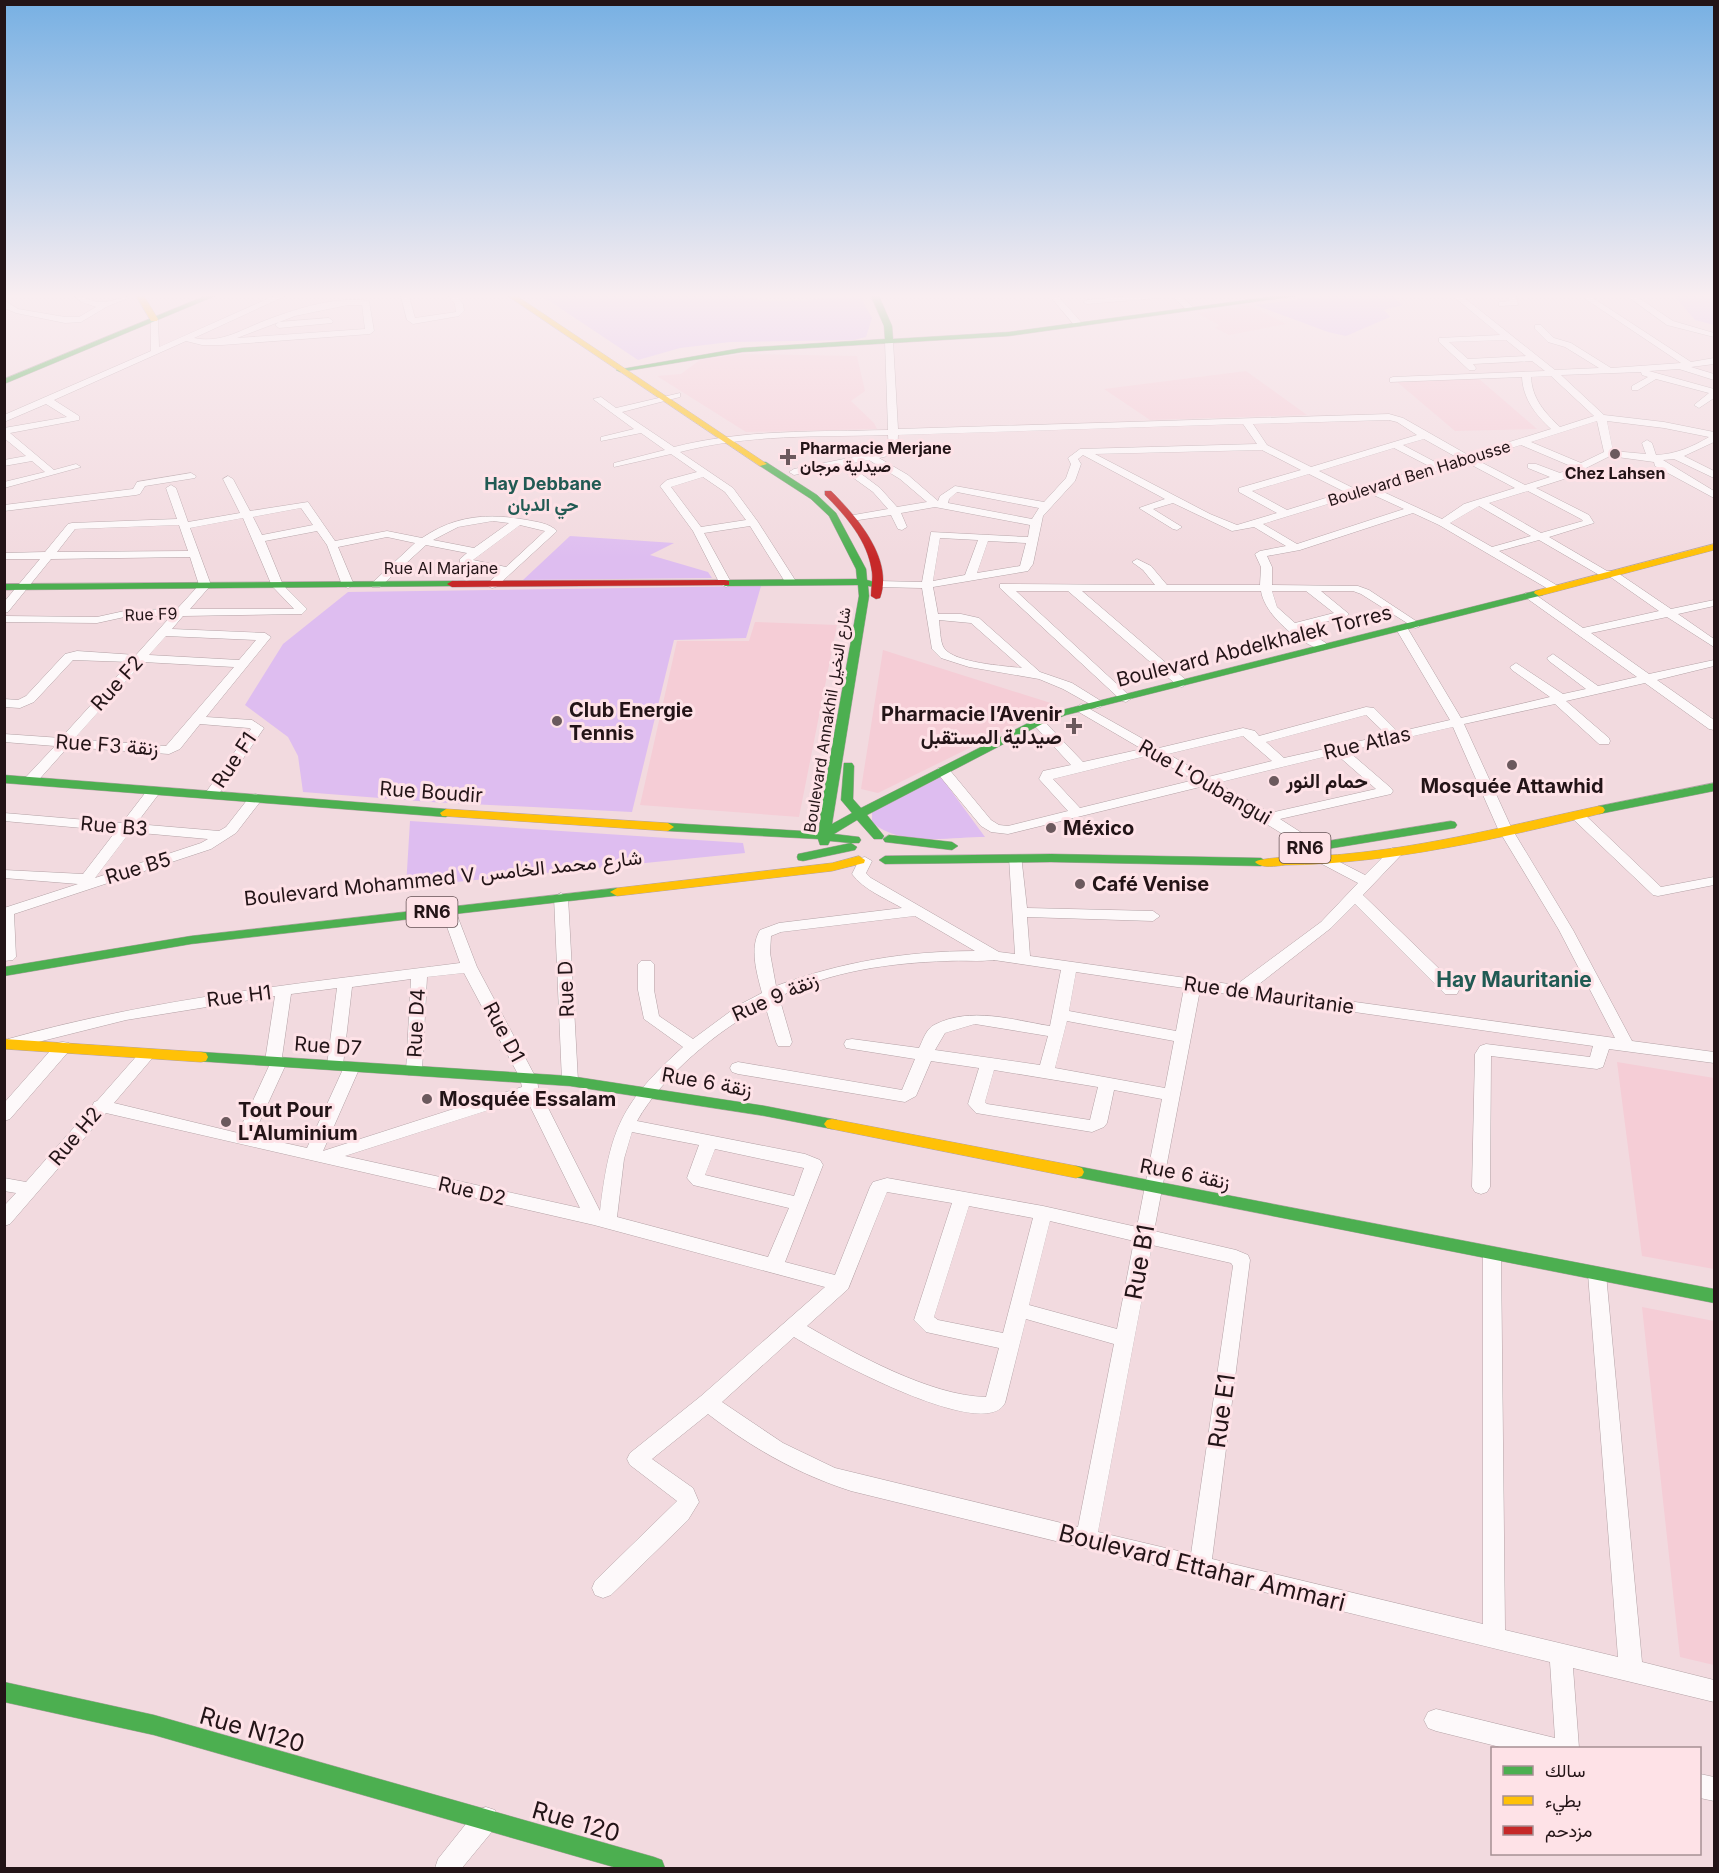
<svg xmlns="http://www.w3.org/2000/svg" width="1719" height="1873" font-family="Inter,Vazirmatn,sans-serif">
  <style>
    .built { fill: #f5cdd6 }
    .green { fill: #debdf0 }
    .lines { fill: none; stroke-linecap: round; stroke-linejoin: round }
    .street-casing { stroke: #b4a2a6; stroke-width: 1 }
    .fast-casing { stroke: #b4a2a6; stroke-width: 1 }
    .slow-casing { stroke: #b4a2a6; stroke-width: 1 }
    .jam-casing { stroke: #b4a2a6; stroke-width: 1 }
    .street { fill: #fdf9fa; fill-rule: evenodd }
    .fast { fill: #4caf50; fill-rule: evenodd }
    .slow { fill: #ffc107; fill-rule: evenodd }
    .jam { fill: #c62828; fill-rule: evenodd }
    .poi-dot { fill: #6b595d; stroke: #fee2e7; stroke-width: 2 }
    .labels { text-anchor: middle; stroke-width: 6; stroke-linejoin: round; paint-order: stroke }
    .far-poi-label { font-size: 16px; font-weight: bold; fill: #231417; stroke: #fee2e7; text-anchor: start }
    .far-street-label { font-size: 16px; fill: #231417; stroke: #fee2e7 }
    .far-neighbourhood-label { font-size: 18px; font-weight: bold; fill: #215a53; stroke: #fee2e7 }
    .shield { fill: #fee2e7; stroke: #655255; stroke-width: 1.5 }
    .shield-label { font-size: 18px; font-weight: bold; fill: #231417 }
    .street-label { font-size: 20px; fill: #231417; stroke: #fee2e7 }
    .poi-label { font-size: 20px; font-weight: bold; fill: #231417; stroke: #fee2e7; text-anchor: start }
    .neighbourhood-label { font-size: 21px; font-weight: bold; fill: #215a53; stroke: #fee2e7 }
    .near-street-label { font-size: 24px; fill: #231417; stroke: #fee2e7 }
  </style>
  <rect width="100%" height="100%" fill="#f2dadf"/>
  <!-- built -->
  <path class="built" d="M1249 305 1286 324 1229 335 1215 328 1219 325 1197 313Z
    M742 354 857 356 865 391 851 401 874 423 877 429 746 432 657 376 681 374 700 360Z
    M1246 371 1307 415 1150 420 1104 389Z
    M1478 378 1537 429 1455 431 1396 381Z
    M755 622 837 625 799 817 640 805 677 641H749Z
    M883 650 1057 705 878 793 861 789Z
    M1617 1062 1714 1078V1269L1642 1256Z
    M1642 1307 1714 1321V1665L1680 1657Z"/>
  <!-- green -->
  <path class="green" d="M542 296H743C780 308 821 296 860 296L872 318 866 337 854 340 730 342 680 348 638 360Z
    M1321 296H1394L1402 305 1384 310 1390 317 1346 336 1328 332 1255 305Z
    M1674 296H1714V325L1695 320Z
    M570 536 674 543 650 555 708 572 712 578 523 580Z
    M761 586 746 638 674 640 632 812 431 802 303 792 298 756 288 737 245 705 283 644 348 592Z
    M941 777 985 837C951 837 899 847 872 822V812Z
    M410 821 743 843 745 853 406 887Z"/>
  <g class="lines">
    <defs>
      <path id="street" d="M74 296C84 296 89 301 99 302 111 303 122 296 134 296L108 306 81 322 65 323 16 313 4 308V300L18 309 65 317H79L96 307 82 302Z
        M274 296H285L194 338C222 344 244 328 269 319 299 308 336 296 369 301L374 331 370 334 222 345H202L186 341 54 400 79 416V420L10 433 54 470 76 464 81 467 4 488V482L45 472 32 461 4 466V460L26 456 4 438V428L67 417 46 404 4 422V415L151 351V317L158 319 159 347ZM348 305H362L365 329 237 338 295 316Z
        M401 296H409L415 318 456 312 455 304 448 296H457L463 304 464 311 459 316 413 324 407 320Z
        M1050 296H1058L1081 322V326H1075Z
        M1130 296H1162L1158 298 1087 304 1083 302 1087 300Z
        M1172 296H1181L1195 309 1188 311Z
        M1453 296H1462L1555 370 1599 368 1565 347 1548 342 1535 329V325H1541L1554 338 1571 343 1611 368 1681 363 1581 296H1590L1691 362 1714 358V364L1691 367 1714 374V380L1679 369 1649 371 1714 389V398L1699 408 1694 405 1709 393 1656 379 1638 390H1632V386L1648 377 1642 375 1641 372 1561 375 1604 415 1664 422 1714 432V442L1684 456 1714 471V478L1674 459 1663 460 1714 491V498L1655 466 1654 462 1610 456 1564 479 1536 488 1589 515 1594 523 1549 537 1607 571H1615L1671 609 1714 600V606L1678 614 1714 639V647L1667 617 1591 633 1649 674 1714 660V666L1657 680 1714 720V730L1709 729 1645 683 1566 701 1609 738 1610 741 1609 744H1599L1555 704 1464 724 1512 829 1573 930 1632 1041 1714 1052V1063L1609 1049 1603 1067 1597 1069 1491 1056 1490 1187 1487 1192 1481 1194 1475 1192 1472 1187 1475 1054 1480 1046 1486 1044 1590 1057 1593 1046 1200 990 1154 1231 1236 1250 1248 1255 1250 1260 1212 1559 1483 1624V1254L1485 1249 1492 1247 1499 1249 1501 1254 1505 1630 1618 1657 1588 1274 1590 1269 1597 1267 1604 1269 1606 1274 1642 1662 1714 1680V1702L1573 1668 1579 1748H1504L1436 1731 1428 1728 1424 1720 1428 1712 1436 1709 1555 1738 1550 1662 851 1491C798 1474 752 1448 708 1414L652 1459 693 1488 699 1502 688 1520 611 1595 603 1598 595 1595 592 1588 595 1581 677 1501 630 1465 627 1459 630 1453 701 1396 825 1287 594 1225 106 1113 10 1224 4 1226V1206L16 1193 4 1191V1178L26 1182 92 1107 94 1102 97 1101 141 1051H153L155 1055 114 1103 238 1133 269 1066 265 1061 275 996 126 1020 14 1048 8 1047 6 1043 8 1039C157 997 307 983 460 963L441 910 448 905 455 910 477 967 536 1078 539 1090 600 1211C610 1129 621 1103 683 1047L644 1019 638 990V964L641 961H651L654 964V990L659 1016 693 1039 739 1005 762 993C757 974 749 948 760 930L779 923 902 908C885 898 864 890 852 874L860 858 865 857 872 861 866 873 871 878 999 952 1015 954 1009 858 1011 855H1021L1027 908 1153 911 1160 916 1153 921 1027 917 1030 956 1236 985 1321 922 1358 883 1320 863 1309 850 1204 786 1008 834 991 832 981 826 938 774 936 771 938 768H948L991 820 999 825 1008 826 1068 811 1039 779 1043 771 1071 765 1034 725 1032 722 1034 719H1042L1083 762 1142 749 1077 711 1075 708 1081 704 1159 748 1243 728 1255 731 1259 736 1366 707 1374 708 1398 732 1450 720 1396 629 1398 627 1402 625 1408 629 1461 718 1550 697 1512 670 1510 667 1516 663 1563 694 1586 689 1549 661 1547 658 1553 654 1598 686 1637 677 1525 597V593H1533L1583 628 1659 611 1609 576H1601L1539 540 1499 551 1558 586V590H1550L1439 525 1413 513 1300 550 1267 556 1272 567V585L1358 586 1369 590 1419 623V627L1415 628 1361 594 1353 591H1321L1349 614 1347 616 1302 628 1326 643V649L1322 650C1299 643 1265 616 1261 591H1082L1186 680 1188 683 1182 687 1178 686 1068 591H1016L1132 698 1126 702 1122 701 1000 588V584L1155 585 1143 570 1132 562 1137 559 1151 566 1167 585H1260L1261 567 1255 554 1260 551 1286 546 1254 527 1232 531 1173 503 1153 509 1182 527 1177 530 1173 529 1139 508 1165 499 1083 455 1078 459 1081 464 1075 481 1043 516 1033 564 1028 571 933 587 938 614H961L979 618 1040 672 1072 683 1101 701 1103 704 1101 707 1097 708 1063 689 1039 679 969 667 941 658 932 649 922 588 877 587 871 584 877 581 922 582 931 532 1028 537 1030 525 935 507 901 513 907 527 902 530 898 529 891 515 852 521 847 518 848 516 888 509 873 492 837 466 794 475 789 472 794 469 889 450 888 435C819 437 748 434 680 452L733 488 758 522 797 583 795 585H787L750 526 704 533 732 584 726 587 720 584 693 531 660 486 667 480 697 472 671 454 614 467V463L665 450 641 433 601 441V437L634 429 593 399 601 397 616 408 680 393V397L622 412 674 447C744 429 816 432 888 430L885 341 889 338 893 341 898 429 1389 414 1403 418 1468 455 1551 429C1536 415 1523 399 1522 377L1390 382V378L1393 377 1545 371 1532 361 1473 364 1476 368 1475 370H1469L1439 342V338L1500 335ZM1506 340 1526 356 1468 359 1449 342ZM1551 376 1594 416 1560 427C1544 412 1532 398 1531 377ZM1389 420 1397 422 1417 435 1311 467 1267 445 1253 424ZM1597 421 1604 452 1581 463 1531 442ZM1607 421 1664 428 1709 437C1692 447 1676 454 1656 455L1652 443 1647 440 1642 443 1646 454 1613 451ZM1243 424 1257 444 1080 449 1068 458 1071 464 1066 478 1044 502 955 486 940 496 938 501 908 475 879 458 897 454 898 435ZM1424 439 1458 458 1439 464 1403 445ZM1521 445 1573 467 1560 473 1536 464H1528V468L1550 477 1525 485 1475 459ZM1394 448 1429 466 1355 489 1319 471ZM1262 450 1301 470 1239 488V492L1277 513 1237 525 1210 514 1095 454ZM869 460 900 479 927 502 897 507 880 488 848 464ZM1466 462 1515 488 1464 504 1442 519 1377 489ZM1309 474 1345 492 1287 510 1252 491ZM703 477 725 492 746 520 701 527 671 487ZM1528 491 1581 519 1583 521 1541 533 1489 503ZM957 492 1039 508 1032 519 948 503 949 499ZM1367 492 1404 509 1297 544 1263 524ZM1479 506 1531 536 1492 547 1450 523ZM940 538 978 540 965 575 933 581ZM988 541 1026 543 1020 566 977 573ZM1272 591H1306L1334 613 1295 623 1277 607ZM939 620 971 623 1022 668C1005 666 954 663 944 648 940 642 940 628 939 620ZM1366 715 1387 735 1284 758 1266 742ZM1453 727 1498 829 1559 930 1615 1038 1254 988 1331 928 1355 904 1445 994H1457L1459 990 1457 986 1363 895 1402 854 1404 851 1402 848H1392L1365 875 1330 857 1319 844 1280 819 1391 794 1393 791 1391 788 1348 751ZM1243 736 1272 761 1208 777 1168 754ZM1336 754 1376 789 1270 813 1217 783ZM1150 755 1194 780 1080 808 1053 779ZM915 916 975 951C906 951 841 962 776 986L770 953 771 936 781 932ZM994 960 1061 970 1050 1026C1013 1020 970 1006 934 1025 926 1029 923 1040 919 1048L852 1039 846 1040 844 1044 846 1048 852 1049 915 1059 902 1090 738 1062 732 1064 730 1068 732 1072 738 1074 905 1102 916 1096 931 1061 979 1068 968 1104 976 1113 1092 1132 1104 1127 1107 1123 1114 1090 1162 1099 1137 1227 1043 1206 887 1178 873 1182 870 1187 835 1275 785 1262 823 1165 820 1160 805 1154 637 1121C663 1075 719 1029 765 1005L776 1042 778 1046H790L792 1042 779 997C830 971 890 963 947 961 962 960 978 962 994 960ZM1076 972 1184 988 1176 1031 1069 1011ZM464 973 520 1078 522 1087 323 1151 360 1067 358 1063H346L344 1067 307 1148 253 1136 287 1062 282 1057 291 994 337 988 327 1065 329 1069H341L343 1065 352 987 411 979 406 1071 408 1075H420L422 1071 427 977ZM1067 1021 1174 1041 1165 1088 1055 1068ZM975 1024 1048 1036 1040 1065 935 1050 945 1033ZM994 1070 1098 1087 1090 1120 987 1104 985 1102ZM526 1098 580 1208 345 1156ZM632 1132 699 1145 687 1178 693 1185 789 1208 768 1257 617 1217 624 1159ZM715 1149 804 1168 794 1196 705 1175ZM887 1192 952 1203 914 1320 926 1332 999 1348 986 1397C931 1396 855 1354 807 1326L848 1289ZM969 1206 1033 1218 1003 1333 938 1320 934 1317ZM1050 1221 1134 1241 1117 1329 1029 1305ZM1152 1245 1231 1263 1233 1266 1191 1554 1098 1532ZM1026 1319 1114 1344 1078 1527 835 1468 783 1443 722 1402 794 1337C823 1355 985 1444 1005 1403Z
        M1508 296H1516L1518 305 1499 306V302L1510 301Z
        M1627 296H1636L1673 321 1714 333V337L1667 325Z
        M329 318 333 321 332 323 279 328 275 325 279 322Z
        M191 473 196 476 195 478 145 486 140 494 136 495 4 511V505L133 489 137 482Z
        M228 476 233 479 250 511 308 502 335 541 387 531 422 538C456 515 488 513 527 520 537 522 549 523 557 531L496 587 492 588 486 585 500 572 460 563V559L467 553 426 545 380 587H372V583L415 543 387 537 338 547 354 585 348 588 342 585 327 545 317 531 265 541 283 585 307 609 302 614 183 616 172 629 265 633 271 637 206 717 252 720 264 728 216 798H206L204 795 251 729 249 728 200 724 180 749 169 754 68 747 35 784H25L23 781 25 778 55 746 4 742V734L61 738 130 662 73 660 34 702 20 708 4 707V699L18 700 26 696 65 654 77 651 136 655 171 616H129L97 623 4 622V616L97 617 129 610 177 609 199 585 190 557 51 559 8 612 4 613V602L40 559H4V553L45 552 68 524 72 523 177 519 166 488 171 485 176 488 188 522 240 513 223 479ZM301 508 313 525 262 535 253 517ZM243 518 272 586 294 609H190L211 585 190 528ZM493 521 509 523 474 548 433 540 458 527ZM179 525 188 551 57 552 75 529ZM520 525 545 531 506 567 473 560ZM166 636 256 640 239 660 149 655ZM143 662 234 667 166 746 74 739Z
        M154 787 161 791 136 824 219 831 226 827 251 795 256 794 263 798 236 833 211 849 14 914 16 957 13 960 4 961V908L78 884 4 878V870L83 874 116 831 4 821V813L122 823 149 788ZM130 832 208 839 201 843 95 878Z
        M1578 812 1583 813 1661 887 1714 877V885L1658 896 1653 895 1573 819 1571 816 1573 813Z
        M561 893 568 897 578 1081 576 1085H564L562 1081 554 897Z
        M63 1042 69 1043 71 1047 69 1051 10 1119 4 1121V1103L57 1043Z
        M1700 1774 1714 1777V1801L1700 1798Z
        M486 1807 495 1810 498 1819 495 1828 462 1868H435L438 1859 477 1810Z"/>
      <path id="fast" d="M205 296H215L4 384V379Z
        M871 296H879L892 326 893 339 1009 332 1276 296H1296L1009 336 742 352 620 372 616 370 742 348 885 339 884 326Z
        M760 462H766L817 495 836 513 866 569 867 580 882 584 877 587 868 586 869 596 832 824 852 813 841 800 844 763H852L854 766 853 799 861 808 1034 720 1058 711 1539 590 1544 593 1543 595 1066 715 1042 724 867 815 884 836 882 839H874L857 820 834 834 859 837 861 840 859 843H851L857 847 855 850 803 861 798 860 797 857 798 854 851 843 830 841 828 845H820L818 839 668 831 662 827 668 823 819 832 821 808 859 596 858 585 725 586 720 583 725 580 857 579 856 569 829 516 811 499 760 466Z
        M452 581 456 582V586L4 590V584Z
        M4 775 446 809 452 813 446 817 4 783Z
        M1714 783V791L1599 814 1593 810 1599 806Z
        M1451 821 1455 822 1457 825 1455 828 1315 851 1309 847 1315 843Z
        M889 835 952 842 958 846 952 850 885 842 883 839Z
        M1051 854 1261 858 1267 862 1261 866 1051 862 885 864 879 860 885 856Z
        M617 888 624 892 622 895 191 944 4 976V967L191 936Z
        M201 1052 570 1076 765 1106 832 1119 837 1120 840 1124 837 1128 832 1129 765 1116 570 1086 196 1061 194 1057 196 1053Z
        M1076 1166 1714 1289V1303L1070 1176 1068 1172 1070 1168Z
        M4 1682 154 1715 654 1857 662 1860 665 1868H617L154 1735 4 1702Z"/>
      <path id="slow" d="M136 296H144L158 319 157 321H151Z
        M508 296H517L767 464 760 466Z
        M1714 544V550L1539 596 1534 593 1535 591Z
        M1599 806 1603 807 1605 810 1603 813C1502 838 1389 864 1285 865 1276 866 1262 869 1255 862 1261 856 1331 856 1345 854 1431 846 1515 824 1599 806Z
        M446 809 668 823 674 827 668 831 442 816 440 813Z
        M859 856 865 860 864 863 832 871 617 896 610 892 617 888 832 863Z
        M4 1039 201 1052 206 1053 208 1057 206 1061 201 1062 4 1049Z
        M832 1119 1076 1166 1082 1168 1084 1172 1082 1176 1076 1178 827 1128 824 1124 827 1120Z"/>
      <path id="jam" d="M825 491H831C857 517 894 559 880 598L876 599 871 596C871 588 873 580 872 572 868 541 846 516 825 495Z
        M725 580 729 581V585L452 587 447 584 452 581Z"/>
    </defs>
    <!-- street casing -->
    <use href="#street" class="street-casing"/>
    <!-- fast casing -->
    <use href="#fast" class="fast-casing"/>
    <!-- slow casing -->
    <use href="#slow" class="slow-casing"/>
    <!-- jam casing -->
    <use href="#jam" class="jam-casing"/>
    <!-- street -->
    <use href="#street" class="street"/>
    <!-- fast -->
    <use href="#fast" class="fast"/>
    <!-- slow -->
    <use href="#slow" class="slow"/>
    <!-- jam -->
    <use href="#jam" class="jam"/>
  </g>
  <!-- sky -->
  <linearGradient id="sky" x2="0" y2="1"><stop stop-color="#77b0e3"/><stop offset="0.53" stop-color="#f9eef1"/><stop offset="1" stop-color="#f9eef1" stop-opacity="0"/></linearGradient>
  <rect width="1719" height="558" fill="url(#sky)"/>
  <!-- markers -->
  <g class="poi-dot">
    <circle cx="1615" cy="454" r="6"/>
    <path d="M785 448h6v6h6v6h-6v6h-6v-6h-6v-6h6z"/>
    <circle cx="557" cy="721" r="6"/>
    <path d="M1071 717h6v6h6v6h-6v6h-6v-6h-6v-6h6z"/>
    <circle cx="1512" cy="765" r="6"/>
    <circle cx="1274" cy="781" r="6"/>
    <circle cx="1051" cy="828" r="6"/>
    <circle cx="1080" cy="884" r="6"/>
    <circle cx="427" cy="1099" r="6"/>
    <circle cx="226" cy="1122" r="6"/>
  </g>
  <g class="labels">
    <!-- far-poi labels -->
    <g class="far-poi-label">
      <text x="800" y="454">Pharmacie Merjane<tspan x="800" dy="18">صيدلية مرجان</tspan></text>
      <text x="1615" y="479" text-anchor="middle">Chez Lahsen</text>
    </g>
    <!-- far-street labels -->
    <g class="far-street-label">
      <text transform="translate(1419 473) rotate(-17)" y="6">Boulevard Ben Habousse</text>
      <text x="441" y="574">Rue Al Marjane</text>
      <text transform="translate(151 614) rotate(-2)" y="6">Rue F9</text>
      <text transform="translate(827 720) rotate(-81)" y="6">Boulevard Annakhil شارع النخيل</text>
    </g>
    <!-- far-neighbourhood labels -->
    <g class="far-neighbourhood-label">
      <text x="543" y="490">Hay Debbane<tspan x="543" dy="21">حي الدبان</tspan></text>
    </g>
    <!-- shield labels -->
    <g class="shield">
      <rect x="1279.5" y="833" width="51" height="30" rx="4.5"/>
      <rect x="406.5" y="897" width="51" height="30" rx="4.5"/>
    </g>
    <g class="shield-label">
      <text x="1305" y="854">RN6</text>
      <text x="432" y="918">RN6</text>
    </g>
    <!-- street labels -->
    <g class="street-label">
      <text transform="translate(1254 646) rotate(-14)" y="7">Boulevard Abdelkhalek Torres</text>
      <text transform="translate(117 683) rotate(-48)" y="7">Rue F2</text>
      <text transform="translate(1367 743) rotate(-13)" y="7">Rue Atlas</text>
      <text transform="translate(107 745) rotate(4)" y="7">Rue F3 زنقة</text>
      <text transform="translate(234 760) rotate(-56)" y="7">Rue F1</text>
      <text transform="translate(1205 782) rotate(30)" y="7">Rue L'Oubangui</text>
      <text transform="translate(431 792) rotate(4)" y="7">Rue Boudir</text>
      <text transform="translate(114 826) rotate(5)" y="7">Rue B3</text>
      <text transform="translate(138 868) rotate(-17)" y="7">Rue B5</text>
      <text transform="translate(443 878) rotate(-6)" y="7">Boulevard Mohammed V شارع محمد الخامس</text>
      <text transform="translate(566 989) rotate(-92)" y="7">Rue D</text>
      <text transform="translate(1269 995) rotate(8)" y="7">Rue de Mauritanie</text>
      <text transform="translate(239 996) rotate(-7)" y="7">Rue H1</text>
      <text transform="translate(775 997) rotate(-24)" y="7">Rue 9 زنقة</text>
      <text transform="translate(416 1023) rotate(-87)" y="7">Rue D4</text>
      <text transform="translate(504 1032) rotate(62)" y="7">Rue D1</text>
      <text transform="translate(328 1046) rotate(4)" y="7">Rue D7</text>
      <text transform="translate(707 1082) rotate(10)" y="7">Rue 6 زنقة</text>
      <text transform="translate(75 1136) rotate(-50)" y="7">Rue H2</text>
      <text transform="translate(1185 1174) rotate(11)" y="7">Rue 6 زنقة</text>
      <text transform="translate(472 1191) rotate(13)" y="7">Rue D2</text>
    </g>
    <!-- poi labels -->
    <g class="poi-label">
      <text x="569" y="717">Club Energie<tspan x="569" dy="23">Tennis</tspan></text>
      <text x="1062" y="721" text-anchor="end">Pharmacie l’Avenir<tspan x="1062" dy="23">صيدلية المستقبل</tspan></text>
      <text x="1286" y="788">حمام النور</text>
      <text x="1512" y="793" text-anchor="middle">Mosquée Attawhid</text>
      <text x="1063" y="835">México</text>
      <text x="1092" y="891">Café Venise</text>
      <text x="439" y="1106">Mosquée Essalam</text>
      <text x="238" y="1117">Tout Pour<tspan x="238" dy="23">L'Aluminium</tspan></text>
    </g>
    <!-- neighbourhood labels -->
    <g class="neighbourhood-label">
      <text x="1514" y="987">Hay Mauritanie</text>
    </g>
    <!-- near-street labels -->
    <g class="near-street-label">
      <text transform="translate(1140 1262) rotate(-80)" y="8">Rue B1</text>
      <text transform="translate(1222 1411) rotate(-82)" y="8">Rue E1</text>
      <text transform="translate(1202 1568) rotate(14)" y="8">Boulevard Ettahar Ammari</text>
      <text transform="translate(252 1730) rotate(16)" y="8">Rue N120</text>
      <text transform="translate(576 1822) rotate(16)" y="8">Rue 120</text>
    </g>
  </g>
  <!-- border -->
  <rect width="1719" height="1873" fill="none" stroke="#231417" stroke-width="12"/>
  <!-- legend -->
  <rect x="1491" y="1747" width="210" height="108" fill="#fee2e7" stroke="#a69094" stroke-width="1.5"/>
  <rect x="1503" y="1766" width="30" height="9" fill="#4caf50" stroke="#a69094" stroke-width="1.5"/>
  <text x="1545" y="1777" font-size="18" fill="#231417">سالك</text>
  <rect x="1503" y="1796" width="30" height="9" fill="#ffc107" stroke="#a69094" stroke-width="1.5"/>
  <text x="1545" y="1807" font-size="18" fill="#231417">بطيء</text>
  <rect x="1503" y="1826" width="30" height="9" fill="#c62828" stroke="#a69094" stroke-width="1.5"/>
  <text x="1545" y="1837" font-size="18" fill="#231417">مزدحم</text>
</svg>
